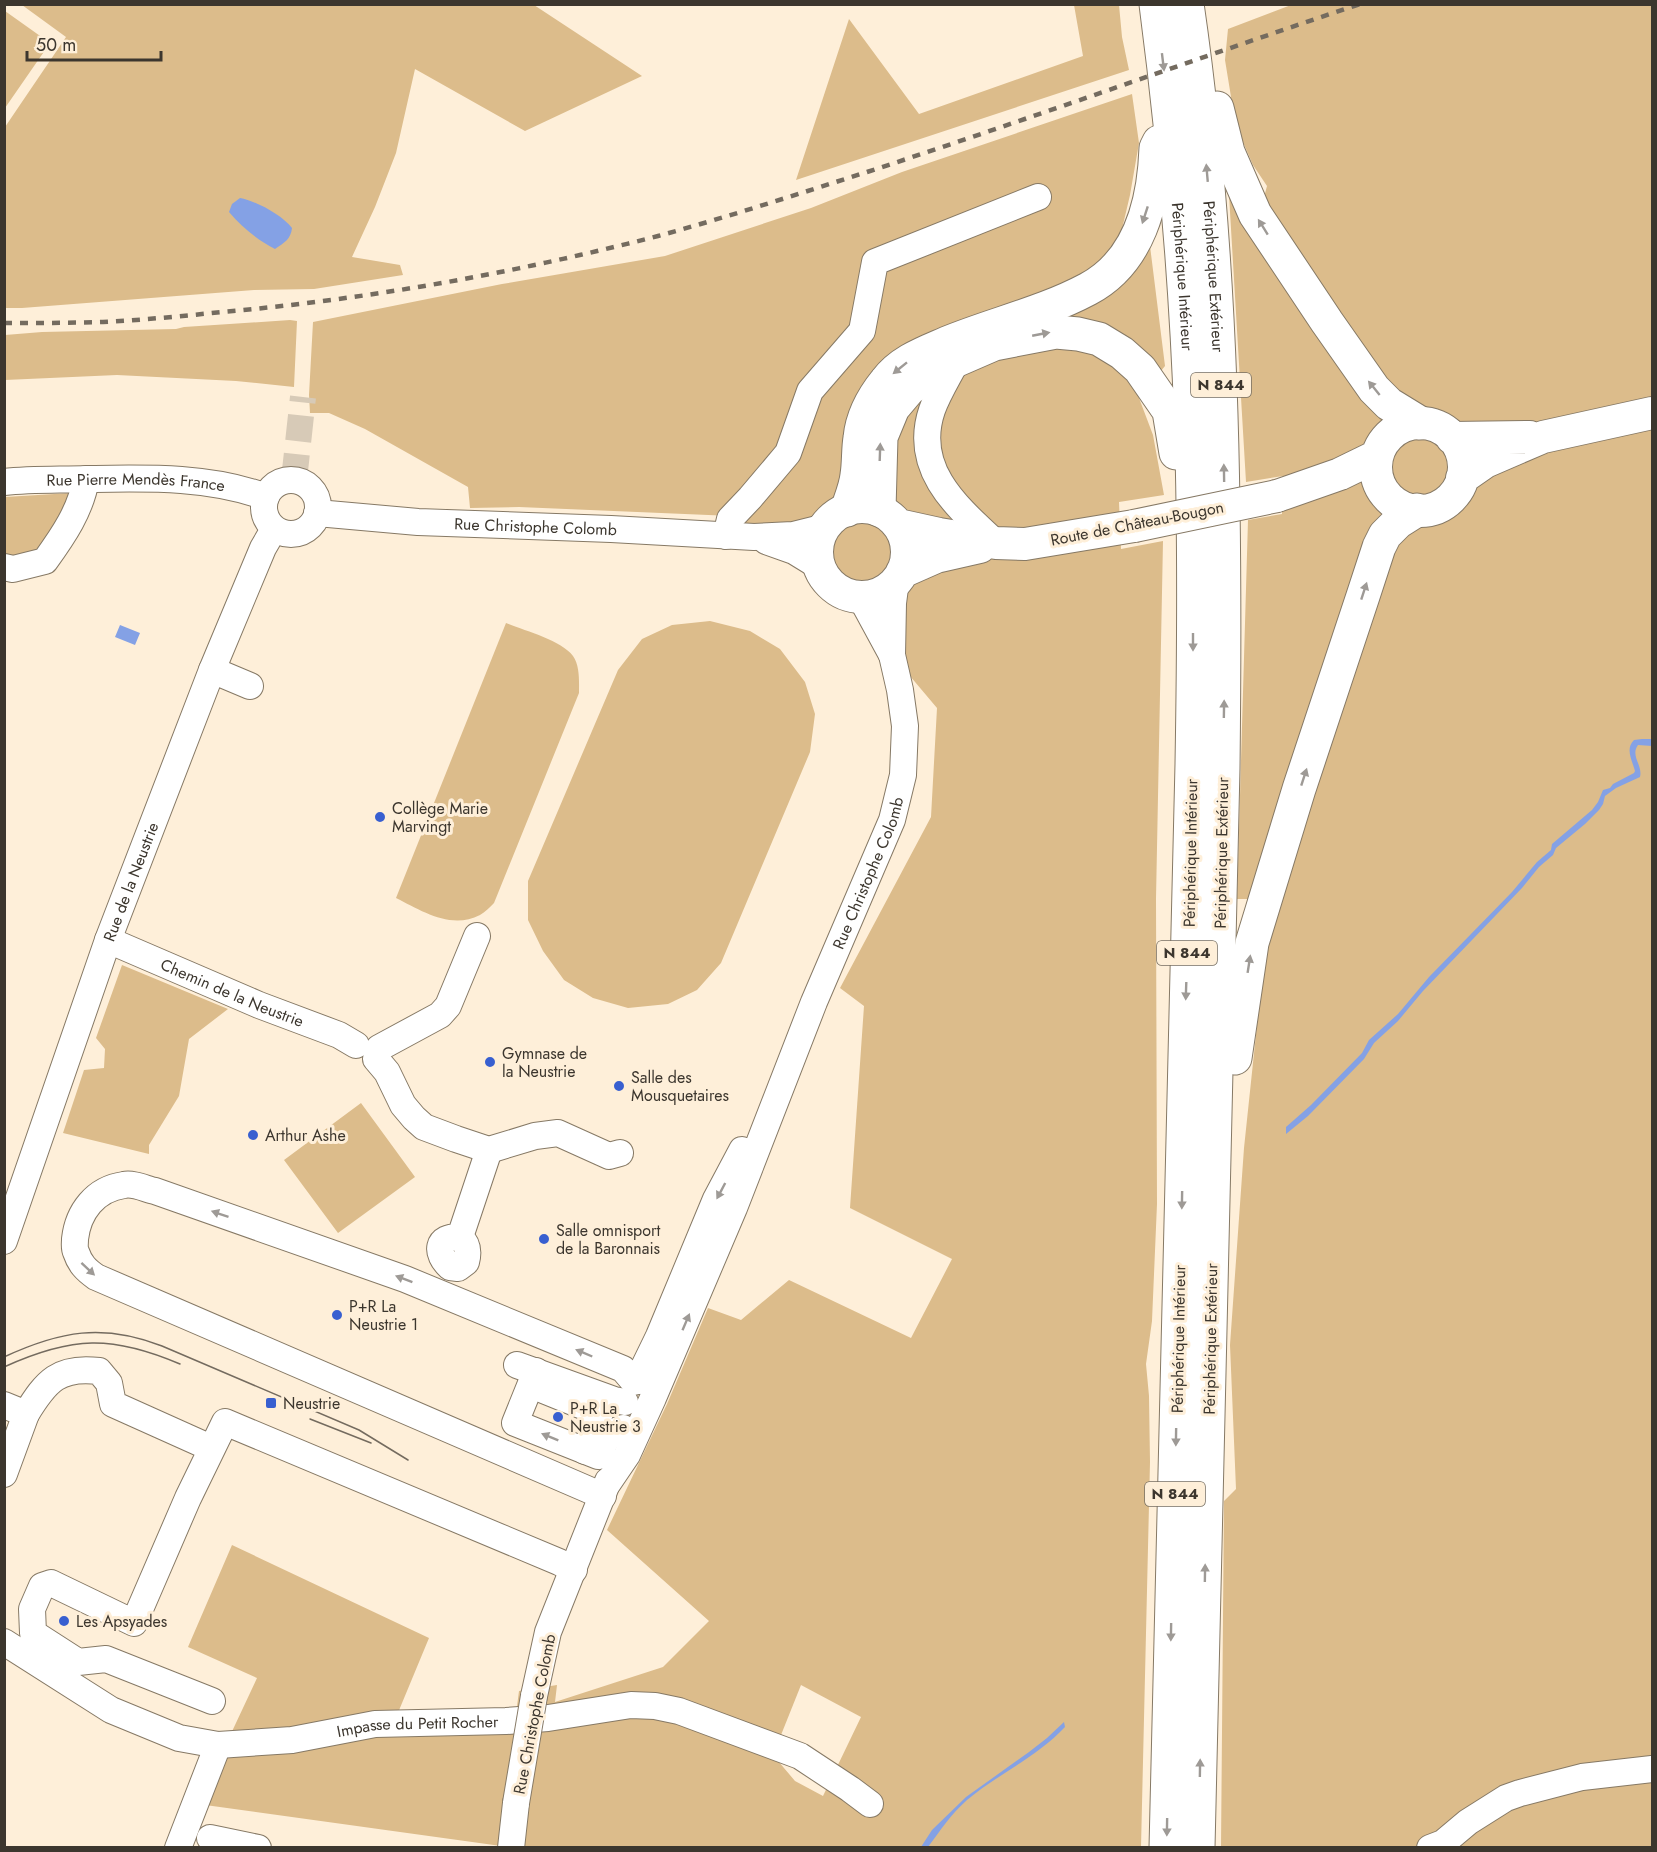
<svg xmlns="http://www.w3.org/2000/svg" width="1657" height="1852" font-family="Jost,sans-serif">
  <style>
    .green { fill: #dcbc8b; fill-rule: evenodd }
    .water { fill: #84a1e5 }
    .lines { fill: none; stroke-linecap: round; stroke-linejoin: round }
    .minor-tunnel { stroke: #d7cab7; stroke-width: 26; stroke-dasharray: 26 13; stroke-linecap: butt }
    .minor-casing { stroke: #867965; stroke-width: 28 }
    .major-casing { stroke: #867965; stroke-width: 34 }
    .highway-casing { stroke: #867965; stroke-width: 35 }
    .minor { stroke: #fff; stroke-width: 26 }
    .major { stroke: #fff; stroke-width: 32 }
    .highway { stroke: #fff; stroke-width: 33 }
    .tram { stroke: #746b5f; stroke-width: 1.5 }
    .rail { stroke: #746b5f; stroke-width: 4.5; stroke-dasharray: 8 8; stroke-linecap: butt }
    .minor-bridge-casing { stroke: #867965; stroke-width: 28; stroke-linecap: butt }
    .major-bridge-casing { stroke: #867965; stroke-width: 34; stroke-linecap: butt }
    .minor-bridge { stroke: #fff; stroke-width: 26 }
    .major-bridge { stroke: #fff; stroke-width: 32 }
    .oneway { fill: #9e9a96 }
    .poi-dot { fill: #385fd0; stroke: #feefd9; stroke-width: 2 }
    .labels { text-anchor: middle; stroke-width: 6; stroke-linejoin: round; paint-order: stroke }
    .shield { fill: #feefd9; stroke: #766e61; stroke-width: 1.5 }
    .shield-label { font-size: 15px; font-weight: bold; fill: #3c362e }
    .street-label { font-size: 16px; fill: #3c362e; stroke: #feefd9 }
    .poi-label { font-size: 16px; fill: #3c362e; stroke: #feefd9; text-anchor: start }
  </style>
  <rect width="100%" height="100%" fill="#feefd9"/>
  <!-- green -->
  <path class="green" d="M22 5H534L642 76 525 131 415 69 396 153 375 207 352 257 400 265 403 275 314 289 254 290 22 308H5V127L66 37Z
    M1074 5H1119L1122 37 1129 70 796 180 849 19 919 114 1083 56Z
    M1291 5H1652V1847L1221 1848 1224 1501 1236 1489 1230 1345 1244 1148 1257 1025 1266 949 1251 899H1237L1248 520 1282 514 1283 476 1246 482 1228 178 1263 201 1267 186 1253 165 1243 142 1233 109 1225 60 1228 29Z
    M5 11 50 43 5 108Z
    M1132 94 1139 143 1130 195 1122 229 1150 246 1165 366 1139 398 1153 435 1164 495 1119 502 1121 549 1163 541 1156 899 1157 1204 1152 1321 1146 1364 1149 1396 1150 1462 1141 1847 515 1848 198 1804 257 1678 188 1647 232 1545 429 1638 390 1732 514 1729 519 1691 557 1685 555 1702 663 1667 709 1621 607 1530 667 1404 708 1308 741 1320 789 1280 911 1338 952 1259 850 1208 864 1006 840 988 931 817 937 708 861 618 732 516 519 507 470 508 468 487 365 429 329 413H310L309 395 313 322 502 284 665 256 811 208 902 172ZM801 1685 861 1717 823 1796 795 1781 773 1755Z
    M290 320 297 321 294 387 236 381 117 375 5 380V335L42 332 176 329 184 327Z
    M71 493 44 550 5 560V497Z
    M710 621 750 631 780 649 805 682 815 714 810 752 721 963 697 990 668 1004 628 1008 593 998 564 980 543 951 528 920V881L618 670 642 639 672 625Z
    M506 623C525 631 561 640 573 656 580 666 579 681 579 693L494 903C490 907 485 912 480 915 451 930 422 911 396 898Z
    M122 965 228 1009 189 1039 179 1096 149 1145V1154L63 1133 84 1070 104 1068 105 1049 96 1038Z
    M361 1103 415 1177 338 1233 284 1160Z"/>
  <!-- water -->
  <path class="water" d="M240 198C256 201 282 215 292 228 291 239 284 243 275 249 257 240 242 227 229 212L232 204Z
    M120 625 140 633 135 645 115 637Z
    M1642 739H1652V746L1638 745C1630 756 1643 765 1640 777L1616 788 1605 796 1603 804 1599 810 1585 824 1556 848 1553 855 1539 867 1522 888 1423 991 1398 1021 1374 1043 1364 1059 1308 1116 1286 1134V1127L1311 1105 1362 1053 1369 1040 1398 1014 1429 977 1512 892 1537 862 1551 850 1552 844 1592 810 1598 802 1603 790 1610 788 1613 784 1634 773 1635 771C1632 760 1625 749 1634 740Z
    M1064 1722 1065 1727C1037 1757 998 1774 967 1800 951 1814 940 1831 928 1847H921L932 1830 966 1797 1029 1752 1047 1738Z"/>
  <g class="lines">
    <!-- minor-tunnel -->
    <path class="minor-tunnel" d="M294 480 303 397"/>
    <defs>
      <g id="minor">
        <path d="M957 360C949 376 938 393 932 410 912 469 957 507 996 543"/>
        <circle cx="291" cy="507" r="27"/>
        <path id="s1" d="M4 482C32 479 60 480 88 479 147 478 209 476 266 497"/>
        <path id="s2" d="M317 513 418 522 611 529 754 537 793 535 825 527"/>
        <path d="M726 536 730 519 750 498 788 453 810 391 862 331 875 262 1038 197"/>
        <path d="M766 541 794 551 820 567"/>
        <path d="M4 567 13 569 45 561C63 536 81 510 86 479"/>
        <path d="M860 596 892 655"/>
        <path d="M212 670 250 686"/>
        <path id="s3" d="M108 940 259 1005 339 1035 356 1045"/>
        <path d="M379 1048 440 1015 448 1006 477 936"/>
        <path d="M376 1059 387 1072 403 1105 414 1118 424 1127 456 1139 489 1150 535 1136 558 1133 609 1156 620 1153"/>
        <path d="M460 1237C468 1244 469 1251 466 1262L458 1268 450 1267C435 1253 436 1236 460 1237L489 1150"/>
        <path id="s4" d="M4 1241 108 940 212 670 263 548 274 529"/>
        <path d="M517 1365 614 1400 625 1402"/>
        <path d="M536 1371 515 1423 598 1456C605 1442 606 1434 623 1428"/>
        <path d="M640 1381 641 1373 659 1336 716 1199 742 1150"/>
        <path d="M531 1385 600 1413 585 1451"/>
        <path d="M4 1405 26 1414 4 1474"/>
        <path d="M26 1414C46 1381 59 1366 99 1371L109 1383 113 1404 211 1448"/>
        <path id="s5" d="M608 1483 627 1455 653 1398 734 1208 814 1002 892 820 903 775 905 726 900 690 892 655 893 603 896 580"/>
        <path d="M603 1496 96 1277C86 1270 80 1264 76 1252 74 1248 75 1244 75 1239 78 1212 95 1189 124 1185 133 1183 146 1189 155 1191L405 1279 623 1369 634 1382"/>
        <path id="s6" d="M4 1642 111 1710 179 1738 218 1745 292 1740 375 1724 506 1721 548 1718 631 1705 655 1706 679 1711 800 1756 850 1789 870 1804"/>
        <path d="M534 1696 548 1632 608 1481"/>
        <path d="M212 1701 106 1659 78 1662 33 1633 32 1609 42 1586 51 1583 134 1623 188 1498 225 1422 559 1562 574 1570"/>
        <path d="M210 1838 258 1848"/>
        <path d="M178 1848 218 1745"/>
        <path d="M511 1848 516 1803"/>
        <path d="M1430 1848 1443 1843 1468 1822 1506 1798 1520 1793 1582 1777 1652 1769"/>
      </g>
      <path id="major" d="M1376 467a44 44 0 1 1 88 0a44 44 0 1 1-88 0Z
        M1452 438 1530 437
        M1462 478 1485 462 1543 437 1652 413
        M1277 496 1340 474 1377 456
        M817 552a45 45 0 1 1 90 0a45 45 0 1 1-90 0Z
        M898 525 939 534 996 543 1025 544 1134 526
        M902 572 936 557 980 547"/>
      <g id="highway">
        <path id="s7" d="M1156 4C1174 142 1186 281 1191 420 1195 534 1194 649 1192 764L1166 1848"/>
        <path id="s8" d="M1187 4C1224 258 1226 513 1223 768L1198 1848"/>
        <path d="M1217 108 1228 152 1255 214 1327 322 1374 389 1389 404 1420 423"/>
        <path d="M847 510C851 498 856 486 857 475 859 463 858 450 860 438 862 417 873 397 886 381 901 361 924 353 947 343 993 324 1043 313 1088 289 1139 262 1154 202 1156 148L1159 142"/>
        <path d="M879 510 881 437 893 408 909 389 941 367 994 344 1056 332 1078 334 1099 339 1122 353 1140 369 1169 411 1176 453"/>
        <path d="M1235 1058 1252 943 1299 789 1363 596 1379 547 1385 535 1398 522 1417 510"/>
      </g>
    </defs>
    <!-- minor casing -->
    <use href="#minor" class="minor-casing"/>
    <!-- major casing -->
    <use href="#major" class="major-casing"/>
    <!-- highway casing -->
    <use href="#highway" class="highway-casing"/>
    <!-- minor -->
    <use href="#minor" class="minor"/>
    <!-- major -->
    <use href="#major" class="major"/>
    <!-- highway -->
    <use href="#highway" class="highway"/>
    <!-- tram -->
    <path class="tram" d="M4 1357C60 1331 103 1323 162 1346L359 1430 408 1460
      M4 1367C72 1336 112 1335 180 1364
      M310 1419 371 1443"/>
    <!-- rail -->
    <path class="rail" d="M4 323C37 323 70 323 103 322 143 320 183 316 222 312 369 299 515 273 658 236 728 217 798 194 867 172 1032 118 1195 59 1360 4"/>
    <defs>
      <path id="minor-bridge" d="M516 1803 534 1696"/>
      <path id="major-bridge" d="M1134 526 1277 496"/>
    </defs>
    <!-- minor-bridge casing -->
    <use href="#minor-bridge" class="minor-bridge-casing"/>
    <!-- major-bridge casing -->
    <use href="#major-bridge" class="major-bridge-casing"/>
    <!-- minor-bridge -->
    <use href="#minor-bridge" class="minor-bridge"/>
    <!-- major-bridge -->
    <use href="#major-bridge" class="major-bridge"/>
  </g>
  <!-- one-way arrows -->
  <defs><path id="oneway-solid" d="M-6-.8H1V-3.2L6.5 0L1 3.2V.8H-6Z" transform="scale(1.5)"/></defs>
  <g class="oneway">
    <use href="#oneway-solid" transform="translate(1163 62) rotate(83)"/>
    <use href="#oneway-solid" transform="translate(1207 173) rotate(-95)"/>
    <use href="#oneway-solid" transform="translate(1145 215) rotate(108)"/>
    <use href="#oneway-solid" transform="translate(1263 227) rotate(-122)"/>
    <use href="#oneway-solid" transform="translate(1041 334) rotate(-11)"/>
    <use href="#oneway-solid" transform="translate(900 368) rotate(141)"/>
    <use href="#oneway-solid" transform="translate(1374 388) rotate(-129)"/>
    <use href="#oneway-solid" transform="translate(880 452) rotate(-88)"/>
    <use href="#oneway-solid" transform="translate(1224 473) rotate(-91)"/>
    <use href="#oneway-solid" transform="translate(1364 591) rotate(-72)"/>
    <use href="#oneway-solid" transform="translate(1193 642) rotate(90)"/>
    <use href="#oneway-solid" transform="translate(1224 709) rotate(-89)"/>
    <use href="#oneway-solid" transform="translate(1304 777) rotate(-72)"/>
    <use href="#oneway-solid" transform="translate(1249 964) rotate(-81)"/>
    <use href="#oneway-solid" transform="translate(1186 991) rotate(92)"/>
    <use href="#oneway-solid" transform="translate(721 1191) rotate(118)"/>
    <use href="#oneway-solid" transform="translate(1182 1200) rotate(91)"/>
    <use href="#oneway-solid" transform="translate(220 1214) rotate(-161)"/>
    <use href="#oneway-solid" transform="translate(88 1269) rotate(43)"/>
    <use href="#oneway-solid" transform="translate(404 1279) rotate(-159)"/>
    <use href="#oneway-solid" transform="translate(686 1322) rotate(-67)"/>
    <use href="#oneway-solid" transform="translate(584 1353) rotate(-157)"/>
    <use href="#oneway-solid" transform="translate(550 1437) rotate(-158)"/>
    <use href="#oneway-solid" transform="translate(1176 1437) rotate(91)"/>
    <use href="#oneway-solid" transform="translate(1205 1573) rotate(-89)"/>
    <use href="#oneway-solid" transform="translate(1171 1632) rotate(91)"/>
    <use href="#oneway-solid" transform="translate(1200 1768) rotate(-89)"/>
    <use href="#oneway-solid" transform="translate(1167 1827) rotate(91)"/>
  </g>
  <!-- markers -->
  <g class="poi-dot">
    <circle cx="380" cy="817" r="6"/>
    <circle cx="490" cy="1062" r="6"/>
    <circle cx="619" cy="1086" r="6"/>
    <circle cx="253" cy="1135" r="6"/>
    <circle cx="544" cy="1239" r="6"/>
    <circle cx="337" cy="1315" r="6"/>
    <rect x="265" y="1397" width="12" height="12" rx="3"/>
    <circle cx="558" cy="1417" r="6"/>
    <circle cx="64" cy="1621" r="6"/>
  </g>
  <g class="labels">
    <!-- shield labels -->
    <g class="shield">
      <rect x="1191" y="373" width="60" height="24" rx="4.5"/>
      <rect x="1157" y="941" width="60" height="24" rx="4.5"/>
      <rect x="1145" y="1482" width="60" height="24" rx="4.5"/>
    </g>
    <g class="shield-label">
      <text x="1221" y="390">N 844</text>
      <text x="1187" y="958">N 844</text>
      <text x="1175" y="1499">N 844</text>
    </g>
    <!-- street labels -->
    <g class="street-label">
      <text dy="6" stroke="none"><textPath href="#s7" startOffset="274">Périphérique Intérieur</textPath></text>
      <text dy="6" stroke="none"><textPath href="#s8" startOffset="274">Périphérique Extérieur</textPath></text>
      <text dy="6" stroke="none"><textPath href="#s1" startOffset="132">Rue Pierre Mendès France</textPath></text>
      <text transform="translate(1137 523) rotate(-11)" y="6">Route de Château-Bougon</text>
      <text dy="6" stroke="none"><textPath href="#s2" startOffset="219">Rue Christophe Colomb</textPath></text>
      <text transform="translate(1190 853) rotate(-89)" y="6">Périphérique Intérieur</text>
      <text transform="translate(1221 853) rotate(-89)" y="6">Périphérique Extérieur</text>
      <text dy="6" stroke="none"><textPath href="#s5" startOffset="664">Rue Christophe Colomb</textPath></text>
      <text dy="6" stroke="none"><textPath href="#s4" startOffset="381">Rue de la Neustrie</textPath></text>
      <text dy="6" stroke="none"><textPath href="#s3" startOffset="135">Chemin de la Neustrie</textPath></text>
      <text transform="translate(1178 1339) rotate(-89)" y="6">Périphérique Intérieur</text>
      <text transform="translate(1210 1339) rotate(-89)" y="6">Périphérique Extérieur</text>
      <text transform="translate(534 1714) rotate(-79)" y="6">Rue Christophe Colomb</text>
      <text dy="6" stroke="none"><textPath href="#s6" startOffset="441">Impasse du Petit Rocher</textPath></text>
    </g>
    <!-- poi labels -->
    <g class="poi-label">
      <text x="392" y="814">Collège Marie<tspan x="392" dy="18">Marvingt</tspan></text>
      <text x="502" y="1059">Gymnase de<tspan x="502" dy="18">la Neustrie</tspan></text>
      <text x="631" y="1083">Salle des<tspan x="631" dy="18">Mousquetaires</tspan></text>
      <text x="265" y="1141">Arthur Ashe</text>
      <text x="556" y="1236">Salle omnisport<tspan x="556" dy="18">de la Baronnais</tspan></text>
      <text x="349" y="1312">P+R La<tspan x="349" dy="18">Neustrie 1</tspan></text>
      <text x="283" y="1409">Neustrie</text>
      <text x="570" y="1414">P+R La<tspan x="570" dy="18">Neustrie 3</tspan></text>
      <text x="76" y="1627">Les Apsyades</text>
    </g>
  </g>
  <!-- border -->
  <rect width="1657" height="1852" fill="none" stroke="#3c362e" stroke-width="12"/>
  <!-- scale -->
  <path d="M27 51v9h134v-9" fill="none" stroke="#3c362e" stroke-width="3"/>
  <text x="36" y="51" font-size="18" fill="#3c362e" stroke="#feefd9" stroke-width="4.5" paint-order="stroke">50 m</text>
</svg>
